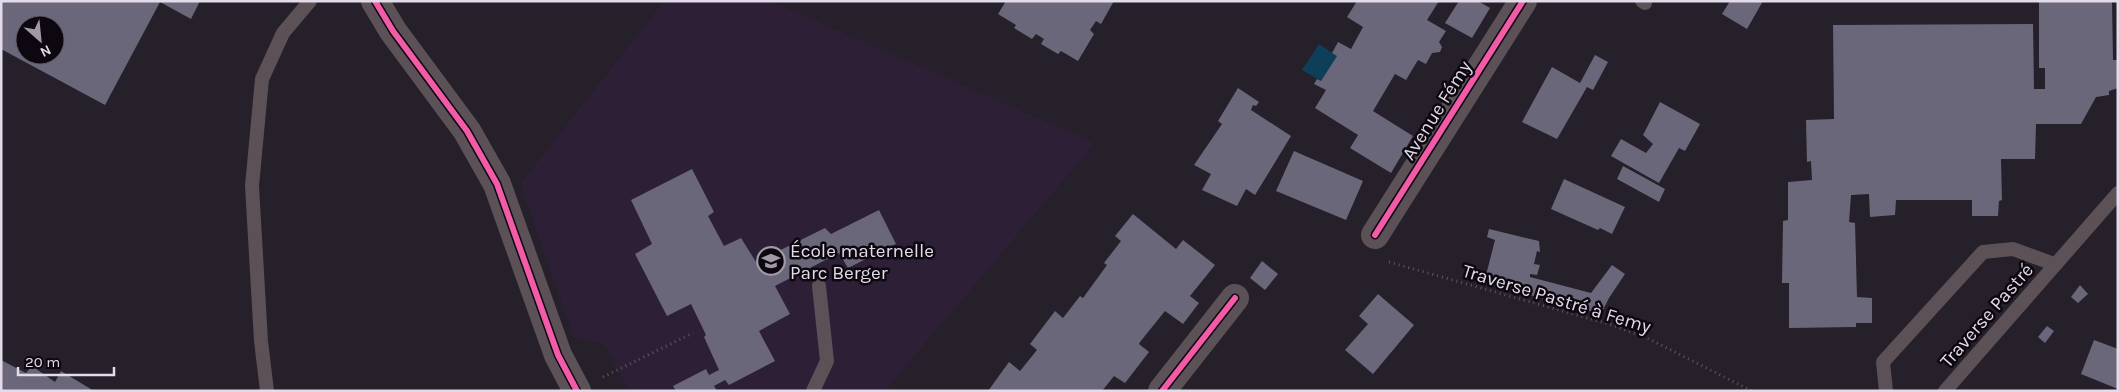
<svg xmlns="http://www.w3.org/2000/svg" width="2119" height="392" font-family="Karla,sans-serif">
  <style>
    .built { fill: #2d1f36 }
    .water { fill: #0d4058 }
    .building { fill: #6a677b; fill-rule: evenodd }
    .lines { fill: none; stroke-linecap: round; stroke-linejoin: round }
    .path { stroke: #60575d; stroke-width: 3; stroke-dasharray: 1 4; stroke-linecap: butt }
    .service { stroke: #5c5156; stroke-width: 14 }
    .minor { stroke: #5c5156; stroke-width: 28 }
    .cycleway-casing { stroke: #0d0810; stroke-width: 9 }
    .cycleway { stroke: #f35aa7; stroke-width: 6 }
    .labels { text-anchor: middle; stroke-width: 5; stroke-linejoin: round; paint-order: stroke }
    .street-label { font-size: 19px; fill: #e3dbe9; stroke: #0d0810 }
    .poi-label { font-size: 19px; fill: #e3dbe9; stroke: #0d0810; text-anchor: start }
  </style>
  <rect width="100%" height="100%" fill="#25202a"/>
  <!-- built -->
  <path class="built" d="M664 1H771L1095 143 885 391H629L605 345 574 338 520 184Z"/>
  <!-- water -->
  <path class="water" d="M1319 44 1337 56 1321 81 1302 70Z"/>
  <!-- building -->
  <path class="building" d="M1 1H200L191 19 160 2 105 105 1 49ZM25 25H55V55H25Z
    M1006 1H1114L1101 24 1096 21 1090 30 1094 34 1078 61 1061 51 1058 54 1041 44 1044 39 1036 34 1032 39 1014 28 1016 25 998 14Z
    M1357 1H1439L1427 20 1446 31 1439 42 1442 47 1440 52 1432 53 1426 64 1418 60 1406 80 1395 74 1373 111 1413 136 1391 173 1350 148 1358 135 1315 108 1326 90 1314 84 1317 79 1321 81 1337 56 1332 53 1338 42 1351 49 1363 27 1347 17Z
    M1459 1H1478L1490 8 1472 38 1445 23Z
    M1730 1H1763L1747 29 1722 14Z
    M2039 1H2112L2113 60H2118V88L2109 91V95L2096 97 2081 124H2036L2035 159H2001L2002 200 1999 201 1998 216H1972V200H1896L1895 215 1870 217 1869 194 1851 195 1849 222 1855 223 1857 297 1872 298V323H1856V327L1789 328V283H1782L1783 221 1788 220V182L1812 180 1811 161 1807 162 1806 120 1834 119 1833 25 2033 24 2034 89H2045V68H2039Z
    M1595 55 1608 62 1593 90 1587 87 1557 139 1522 122 1552 67 1580 83Z
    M1238 88 1259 102 1256 106 1253 105 1251 110 1291 136 1255 195 1246 189 1237 206 1202 190 1211 174 1194 165 1222 124 1218 121Z
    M1660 102 1700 124 1685 151 1679 148 1659 183 1611 156 1621 139 1646 153 1653 144 1643 135Z
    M1294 151 1363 181 1346 220 1276 191Z
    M1623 166 1665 189 1659 202 1617 179Z
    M692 169 714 212 708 216 724 246 741 238 756 262 825 228 831 234 879 210 896 244 848 268 839 253 775 286 790 314 759 331 775 361 729 385 725 380 714 386 717 391H676L673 386 706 369 709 375 719 370 704 337 706 335 691 304 667 316 635 254 652 244 631 200Z
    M1564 179 1625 207 1612 234 1600 228 1598 230 1551 209Z
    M1133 214 1176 249 1183 240 1215 265 1190 296 1199 303 1183 324 1165 311 1140 342 1139 344 1149 352 1125 383 1114 376 1102 391H988L1009 362 1020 371 1037 350 1030 344 1055 311 1063 318 1080 296 1083 298 1107 265 1104 263 1121 241 1115 236Z
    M1489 229 1539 241 1540 252 1537 251 1534 264 1540 265 1537 275 1530 274V277L1591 293 1612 265 1625 274 1609 298 1601 314 1484 283 1495 240 1487 237Z
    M1262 261 1278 274 1265 290 1250 278Z
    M2080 285 2088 294 2078 303 2071 297Z
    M1378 294 1414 325 1373 374 1345 350 1368 324 1359 316Z
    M2047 326 2054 331 2045 343 2038 337Z
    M2094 340 2118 349V389L2081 374Z
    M1 360 26 373 32 366 55 382 61 371 94 391H1Z"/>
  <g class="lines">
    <!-- path -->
    <path class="path" d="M1389 262 1612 325 1649 339 1752 391
      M603 377 693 333"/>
    <!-- service -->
    <path class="service" d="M1642 1 1645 3
      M267 391 261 341 252 186 262 79 283 33 310 1
      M813 391 827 361 819 286
      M1886 391 1883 362 1983 252 2013 249 2054 264
      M1945 391 2118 193"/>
    <!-- minor -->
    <path class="minor" d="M375 1 393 31 467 131 497 184 558 355 577 391
      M1375 235 1523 1
      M1162 391 1235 298"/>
    <defs>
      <path id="cycleway" d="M375 1 393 31 467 131 497 184 558 355 577 391
        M1375 235 1523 1
        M1162 391 1235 298"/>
    </defs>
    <!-- cycleway casing -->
    <use href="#cycleway" class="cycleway-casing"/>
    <!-- cycleway -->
    <use href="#cycleway" class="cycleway"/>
  </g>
  <!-- icons -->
  <defs>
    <symbol id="school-ring" viewBox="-11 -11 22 22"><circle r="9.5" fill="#0d0810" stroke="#a09aa6" stroke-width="1.5"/><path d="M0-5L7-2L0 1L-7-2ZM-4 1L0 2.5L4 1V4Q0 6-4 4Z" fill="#a09aa6"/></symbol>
  </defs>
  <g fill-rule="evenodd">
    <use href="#school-ring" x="755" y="245" width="32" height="32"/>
  </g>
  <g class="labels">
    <!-- street labels -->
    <g class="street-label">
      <text transform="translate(1436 110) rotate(-58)" y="7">Avenue Fémy</text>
      <text transform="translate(1557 298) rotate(17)" y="7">Traverse Pastré à Femy</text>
      <text transform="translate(1986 315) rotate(-49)" y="7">Traverse Pastré</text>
    </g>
    <!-- poi labels -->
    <g class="poi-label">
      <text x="790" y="257">École maternelle<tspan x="790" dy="22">Parc Berger</tspan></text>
    </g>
  </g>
  <!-- border -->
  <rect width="2119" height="392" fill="none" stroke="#e3dbe9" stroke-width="5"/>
  <!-- north arrow -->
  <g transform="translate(40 40) rotate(153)"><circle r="24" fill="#0d0810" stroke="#635c67"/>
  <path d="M0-4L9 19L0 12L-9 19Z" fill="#a09aa6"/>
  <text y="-8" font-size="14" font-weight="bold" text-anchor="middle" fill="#e3dbe9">N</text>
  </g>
  <!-- scale -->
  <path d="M18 367v8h96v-8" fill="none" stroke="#e3dbe9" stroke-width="2.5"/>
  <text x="25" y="367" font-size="15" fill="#e3dbe9" stroke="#0d0810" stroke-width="4" paint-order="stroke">20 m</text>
</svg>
